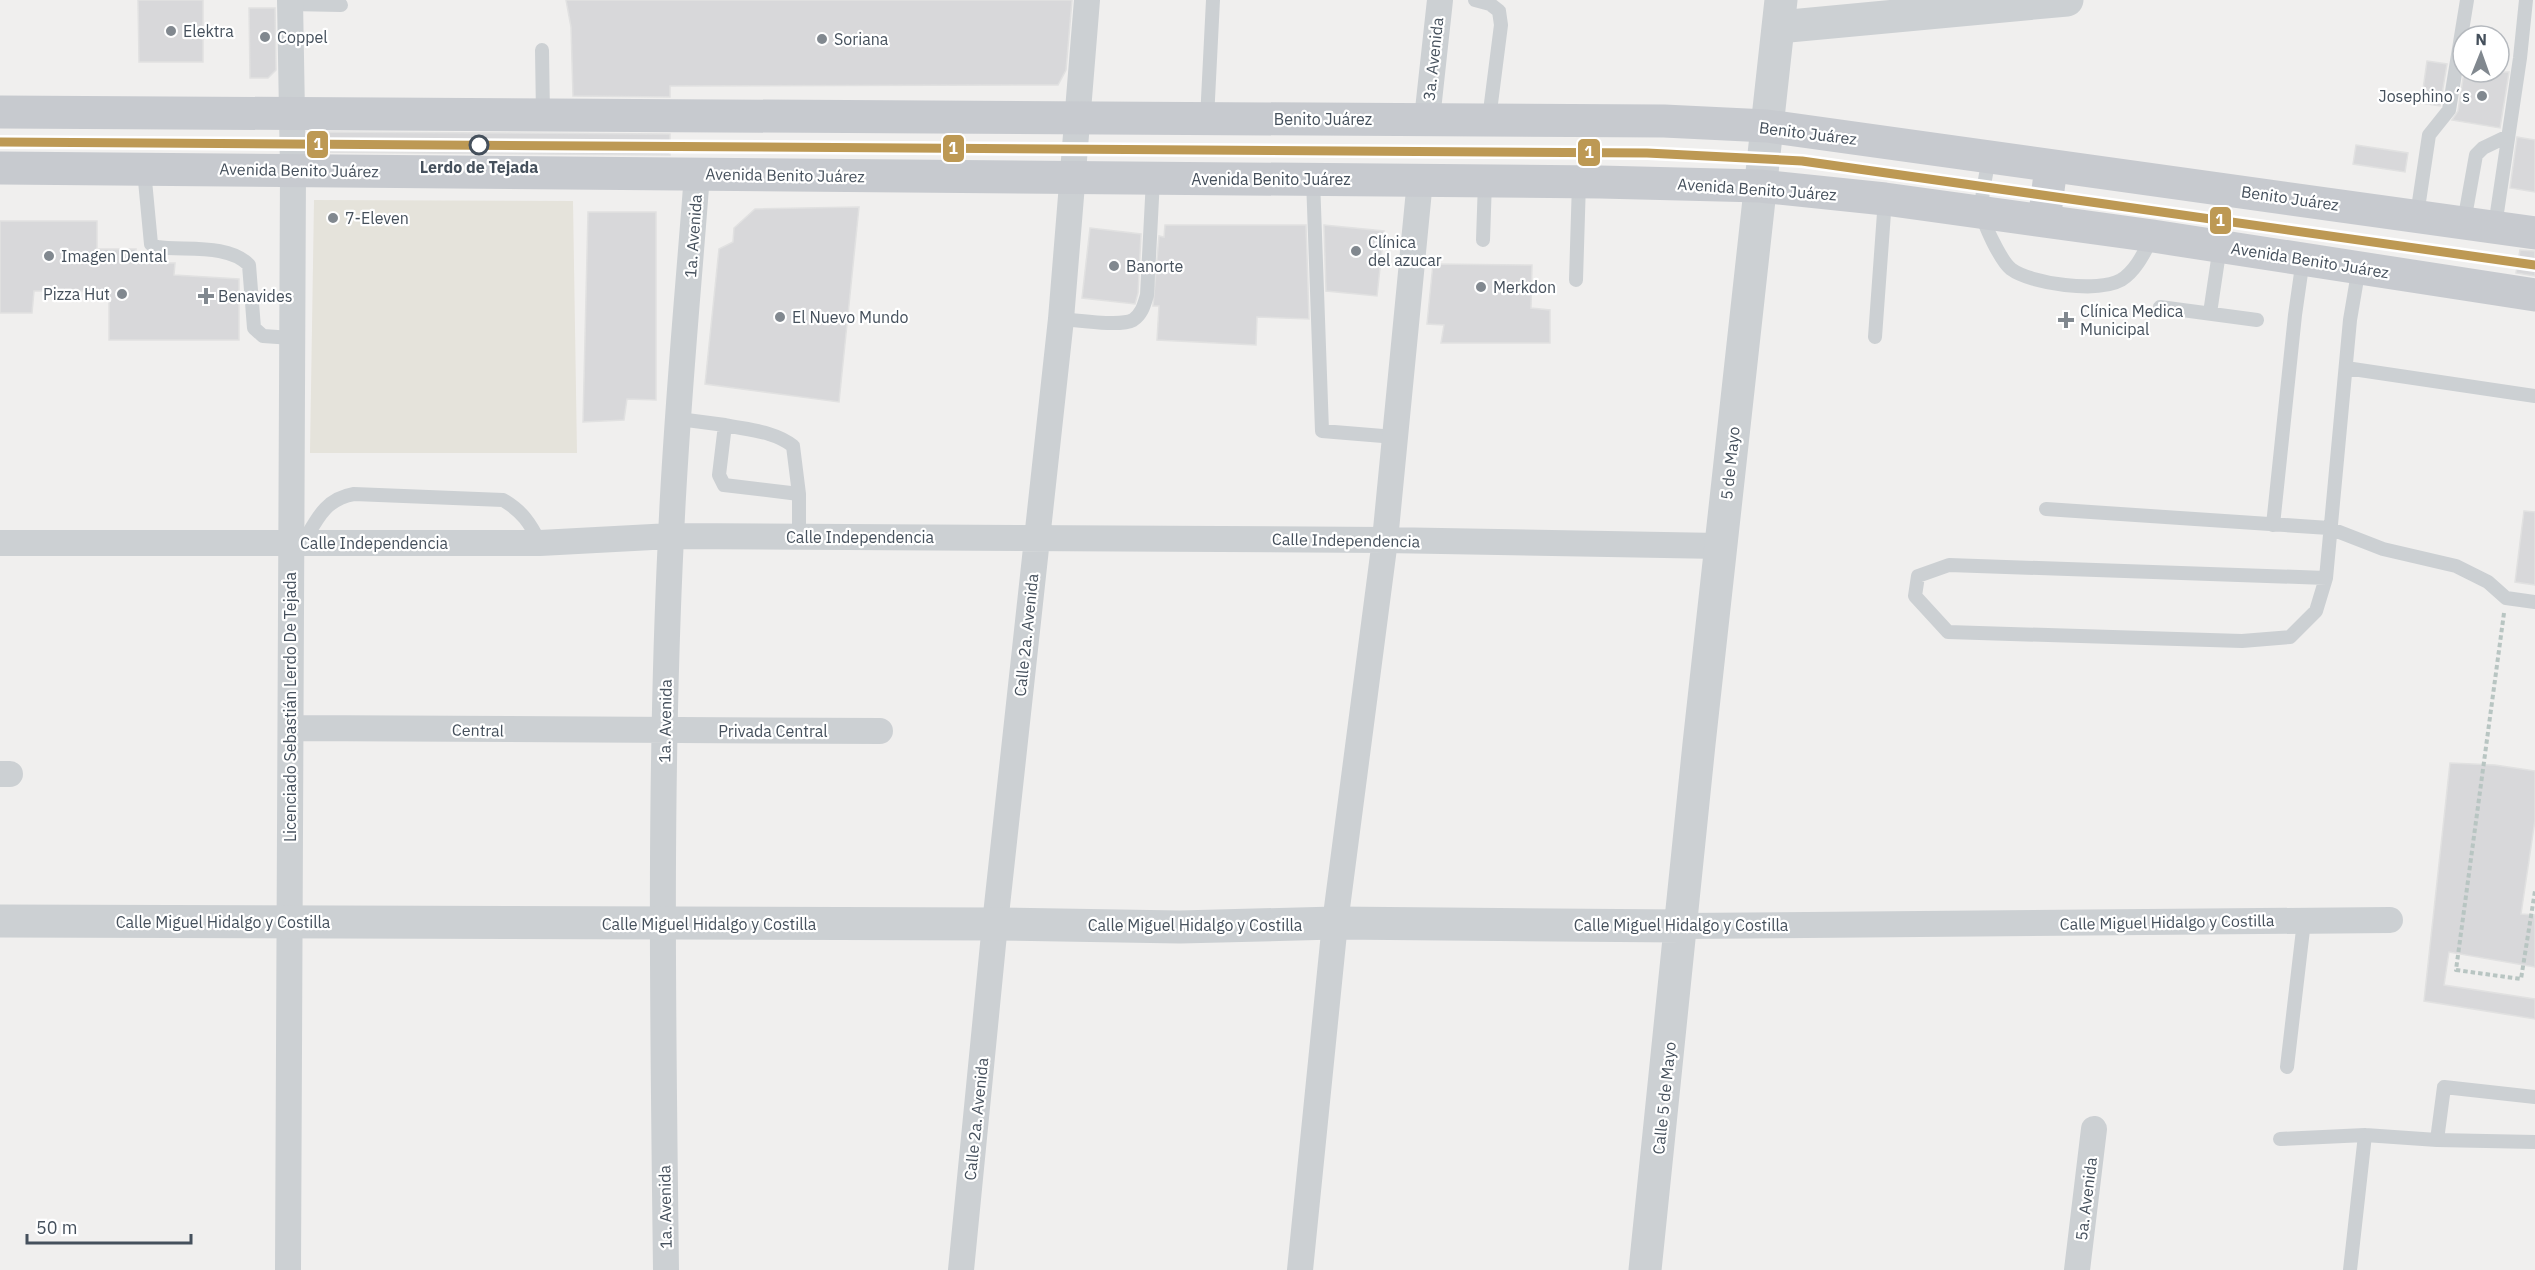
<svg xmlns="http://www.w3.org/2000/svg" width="2535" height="1270" font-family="'IBM Plex Sans',sans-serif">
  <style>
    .commercial { fill: #e5e3db }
    .building { fill: #d8d8da; stroke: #e1e1e1; stroke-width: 1.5 }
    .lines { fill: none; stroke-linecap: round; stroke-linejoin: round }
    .path { stroke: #b8c5c2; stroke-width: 4; stroke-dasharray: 4.5 3; stroke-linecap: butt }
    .service { stroke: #ccd0d3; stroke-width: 14 }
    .minor { stroke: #ccd0d3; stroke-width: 26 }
    .tertiary { stroke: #ccd0d3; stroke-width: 33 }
    .primary { stroke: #c7cacf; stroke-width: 33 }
    .metro-1-casing { stroke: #fff; stroke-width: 14 }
    .metro-1 { stroke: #bd9954; stroke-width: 9 }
    .poi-dot { fill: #81888f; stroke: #fff; stroke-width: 2 }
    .stop-dot { fill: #fff; stroke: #45505c; stroke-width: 3 }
    .labels { text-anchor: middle; stroke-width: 4.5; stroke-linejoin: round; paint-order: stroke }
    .poi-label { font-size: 16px; fill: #45505c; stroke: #fff; text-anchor: start }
    .street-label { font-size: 16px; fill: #45505c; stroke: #fff }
    .stop-label { font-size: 16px; font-weight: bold; fill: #45505c; stroke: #fff }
    .line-badge { stroke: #fff; stroke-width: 2 }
    .badge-label { font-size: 16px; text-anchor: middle; font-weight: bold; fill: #fff }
  </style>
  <rect width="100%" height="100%" fill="#f0efee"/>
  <!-- commercial -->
  <path class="commercial" d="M314 200 573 201 577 453H310Z"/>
  <!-- building -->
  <path class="building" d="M138 0H203V62H139Z
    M566 0H1072L1066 70 1058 85 670 86V97L573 96 571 27Z
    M249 8H275L276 70 268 78H250Z
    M2427 61 2447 64 2440 106 2421 103Z
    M2464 72H2509L2500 128 2452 120 2458 111Z
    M307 132 670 134V155L308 152Z
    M2517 137 2535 140V192L2510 188Z
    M2356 145 2408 153 2405 172 2353 164Z
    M859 207 839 402 705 384 719 249 733 242 734 228 755 209Z
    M588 212H656V400L627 399 624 420 583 422Z
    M0 221H97V249H136L135 263H175L174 275 239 279V340H109V291H34L32 313H0Z
    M1165 225H1306L1309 319 1257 317 1256 345 1157 340 1159 306H1153L1159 236 1164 237Z
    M1324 225 1384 231 1377 296 1326 291Z
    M1090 228 1141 234 1138 293 1135 304 1082 298Z
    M2520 250 2535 251V276L2516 273Z
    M1433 264 1532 265 1531 308 1550 310V343H1441L1444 325 1427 324Z
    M2524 511 2535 512V585L2515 582Z
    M2450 763 2495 765 2535 771V820L2521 914 2535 915V967L2449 952 2444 985 2535 999V1019L2424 1001Z"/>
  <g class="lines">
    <!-- path -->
    <path class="path" d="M2504 613 2456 970 2521 979 2535 891"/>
    <!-- service -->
    <path class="service" d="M1475 0 1490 4 1499 11 1501 25 1489 119
      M290 4 341 5
      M542 50 543 115
      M1207 119 1213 0
      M1989 157C1987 174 1980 195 1982 212 1983 224 2001 261 2011 269 2031 284 2098 293 2121 280 2136 271 2145 251 2153 236
      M144 170 151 244 157 247C184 251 228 243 249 265L254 328 263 336 292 338
      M1313 179 1322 431 1395 437
      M2417 215 2429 135 2449 110 2467 0
      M2464 222 2476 155 2483 148 2508 136
      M2495 226 2520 58 2526 0
      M1483 240 1485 181
      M1576 280 1579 182
      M2160 307 2257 320
      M2210 313 2220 246
      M1061 319C1077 320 1120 327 1133 320 1142 314 1144 305 1147 295L1153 179
      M1875 337 1885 199
      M2346 368 2535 396
      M679 419 725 425
      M799 494 724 485 719 475 725 425C748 430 774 431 793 446L799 494V537
      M2046 509 2329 528 2383 549 2456 566 2488 582 2506 598 2535 602
      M2273 525 2295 315 2303 259
      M303 543C317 519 325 499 354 494L503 500C522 511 530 523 540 543
      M2326 578 1949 565 1918 576 1915 596 1948 632 2242 641 2290 637 2316 611 2326 578 2350 320 2359 267
      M2287 1067 2304 921
      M2280 1139 2365 1135 2437 1140 2535 1142
      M2437 1140 2444 1087 2535 1097
      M2350 1270 2365 1135"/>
    <!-- minor -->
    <path class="minor" d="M1427 119 1440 0
      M0 543H540L671 536 1385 540 1720 546
      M291 728 880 731
      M0 774H10
      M1681 926 2390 920
      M288 1270 293 171 290 0
      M666 1270C663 1026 659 781 671 537 676 416 688 295 697 174
      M961 1270 995 924 1061 319 1087 0
      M1300 1270 1335 923 1385 540 1420 180
      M2077 1270 2094 1129"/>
    <!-- tertiary -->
    <path class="tertiary" d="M1778 27 2067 0
      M0 921 995 924 1180 927 1335 923 1681 926
      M1645 1270 1699 744 1781 0"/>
    <!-- primary -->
    <path class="primary" d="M0 112 1664 121 1767 126 2535 233
      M0 168 1600 182 1760 186 1885 199 2153 236 2535 295
      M2044 221 2051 167"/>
    <defs>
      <path id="metro-1" d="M0 142 1647 153 1802 161 2535 265"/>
    </defs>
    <!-- metro-1 casing -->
    <use href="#metro-1" class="metro-1-casing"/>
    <!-- metro-1 -->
    <use href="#metro-1" class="metro-1"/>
  </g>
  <!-- markers -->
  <g class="poi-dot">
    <circle cx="171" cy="31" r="6"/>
    <circle cx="265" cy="37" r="6"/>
    <circle cx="822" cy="39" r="6"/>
    <circle cx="2482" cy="96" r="6"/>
    <circle cx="333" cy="218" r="6"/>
    <circle cx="1356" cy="251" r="6"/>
    <circle cx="49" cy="256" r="6"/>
    <circle cx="1114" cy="266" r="6"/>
    <circle cx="1481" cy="287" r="6"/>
    <circle cx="122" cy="294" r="6"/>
    <path d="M203 287h6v6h6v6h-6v6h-6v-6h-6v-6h6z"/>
    <circle cx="780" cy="317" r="6"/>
    <path d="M2063 311h6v6h6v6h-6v6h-6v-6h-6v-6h6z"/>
  </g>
  <circle class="stop-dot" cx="479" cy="145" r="9"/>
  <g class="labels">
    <!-- poi labels -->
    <g class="poi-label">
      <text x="183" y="37">Elektra</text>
      <text x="277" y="43">Coppel</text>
      <text x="834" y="45">Soriana</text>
      <text x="2470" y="102" text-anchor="end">Josephino´s</text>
      <text x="345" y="224">7-Eleven</text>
      <text x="1368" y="248">Clínica<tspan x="1368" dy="18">del azucar</tspan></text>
      <text x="61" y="262">Imagen Dental</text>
      <text x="1126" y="272">Banorte</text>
      <text x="1493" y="293">Merkdon</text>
      <text x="110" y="300" text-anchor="end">Pizza Hut</text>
      <text x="218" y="302">Benavides</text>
      <text x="2080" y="317">Clínica Medica<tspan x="2080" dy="18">Municipal</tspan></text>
      <text x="792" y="323">El Nuevo Mundo</text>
    </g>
    <!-- street labels -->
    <g class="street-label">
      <text transform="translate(1433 59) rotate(-84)" y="6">3a. Avenida</text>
      <text x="1323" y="125">Benito Juárez</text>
      <text transform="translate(1808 133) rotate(7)" y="6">Benito Juárez</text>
      <text transform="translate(299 170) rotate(1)" y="6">Avenida Benito Juárez</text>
      <text transform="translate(785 175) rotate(1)" y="6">Avenida Benito Juárez</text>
      <text x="1271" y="185">Avenida Benito Juárez</text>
      <text transform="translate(1757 189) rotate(4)" y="6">Avenida Benito Juárez</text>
      <text transform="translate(2290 198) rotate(8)" y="6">Benito Juárez</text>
      <text transform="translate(693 236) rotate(-86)" y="6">1a. Avenida</text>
      <text transform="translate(2310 260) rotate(9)" y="6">Avenida Benito Juárez</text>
      <text transform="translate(1730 463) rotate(-84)" y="6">5 de Mayo</text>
      <text x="860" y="543">Calle Independencia</text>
      <text transform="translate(1346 540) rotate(1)" y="6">Calle Independencia</text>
      <text x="374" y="549">Calle Independencia</text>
      <text transform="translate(1026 635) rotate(-84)" y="6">Calle 2a. Avenida</text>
      <text transform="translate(290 707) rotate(-90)" y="6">Licenciado Sebastián Lerdo De Tejada</text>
      <text transform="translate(665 721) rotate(-89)" y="6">1a. Avenida</text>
      <text transform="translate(478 730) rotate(1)" y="6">Central</text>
      <text x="773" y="737">Privada Central</text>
      <text x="223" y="928">Calle Miguel Hidalgo y Costilla</text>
      <text transform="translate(2167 922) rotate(-1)" y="6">Calle Miguel Hidalgo y Costilla</text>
      <text x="709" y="930">Calle Miguel Hidalgo y Costilla</text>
      <text x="1195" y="931">Calle Miguel Hidalgo y Costilla</text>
      <text x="1681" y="931">Calle Miguel Hidalgo y Costilla</text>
      <text transform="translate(1664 1098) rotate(-84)" y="6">Calle 5 de Mayo</text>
      <text transform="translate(976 1119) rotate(-84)" y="6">Calle 2a. Avenida</text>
      <text transform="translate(2086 1199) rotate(-83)" y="6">5a. Avenida</text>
      <text transform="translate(665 1207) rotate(-91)" y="6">1a. Avenida</text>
    </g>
    <!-- stop labels -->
    <g class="stop-label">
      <text x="479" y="173">Lerdo de Tejada</text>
    </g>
  </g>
  <g class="line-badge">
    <rect x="306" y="130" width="23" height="29" rx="6" fill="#bd9954"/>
    <rect x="942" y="134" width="23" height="29" rx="6" fill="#bd9954"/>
    <rect x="1577" y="138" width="24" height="29" rx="6" fill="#bd9954"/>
    <rect x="2209" y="206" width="23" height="29" rx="6" fill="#bd9954"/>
  </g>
  <g class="badge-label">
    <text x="318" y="150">1</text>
    <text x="953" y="154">1</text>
    <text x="1589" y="158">1</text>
    <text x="2220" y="226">1</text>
  </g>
  <!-- north arrow -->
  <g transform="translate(2481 54) rotate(1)"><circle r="28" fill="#ffffff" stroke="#b5b9be" stroke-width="1.5"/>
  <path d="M0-4.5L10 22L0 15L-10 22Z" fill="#81888f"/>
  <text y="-9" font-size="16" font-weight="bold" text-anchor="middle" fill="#45505c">N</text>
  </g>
  <!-- scale -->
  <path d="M27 1234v9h164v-9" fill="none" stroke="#45505c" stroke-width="3"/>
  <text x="36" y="1234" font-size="18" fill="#45505c" stroke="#ffffff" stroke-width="4.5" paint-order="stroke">50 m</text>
</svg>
